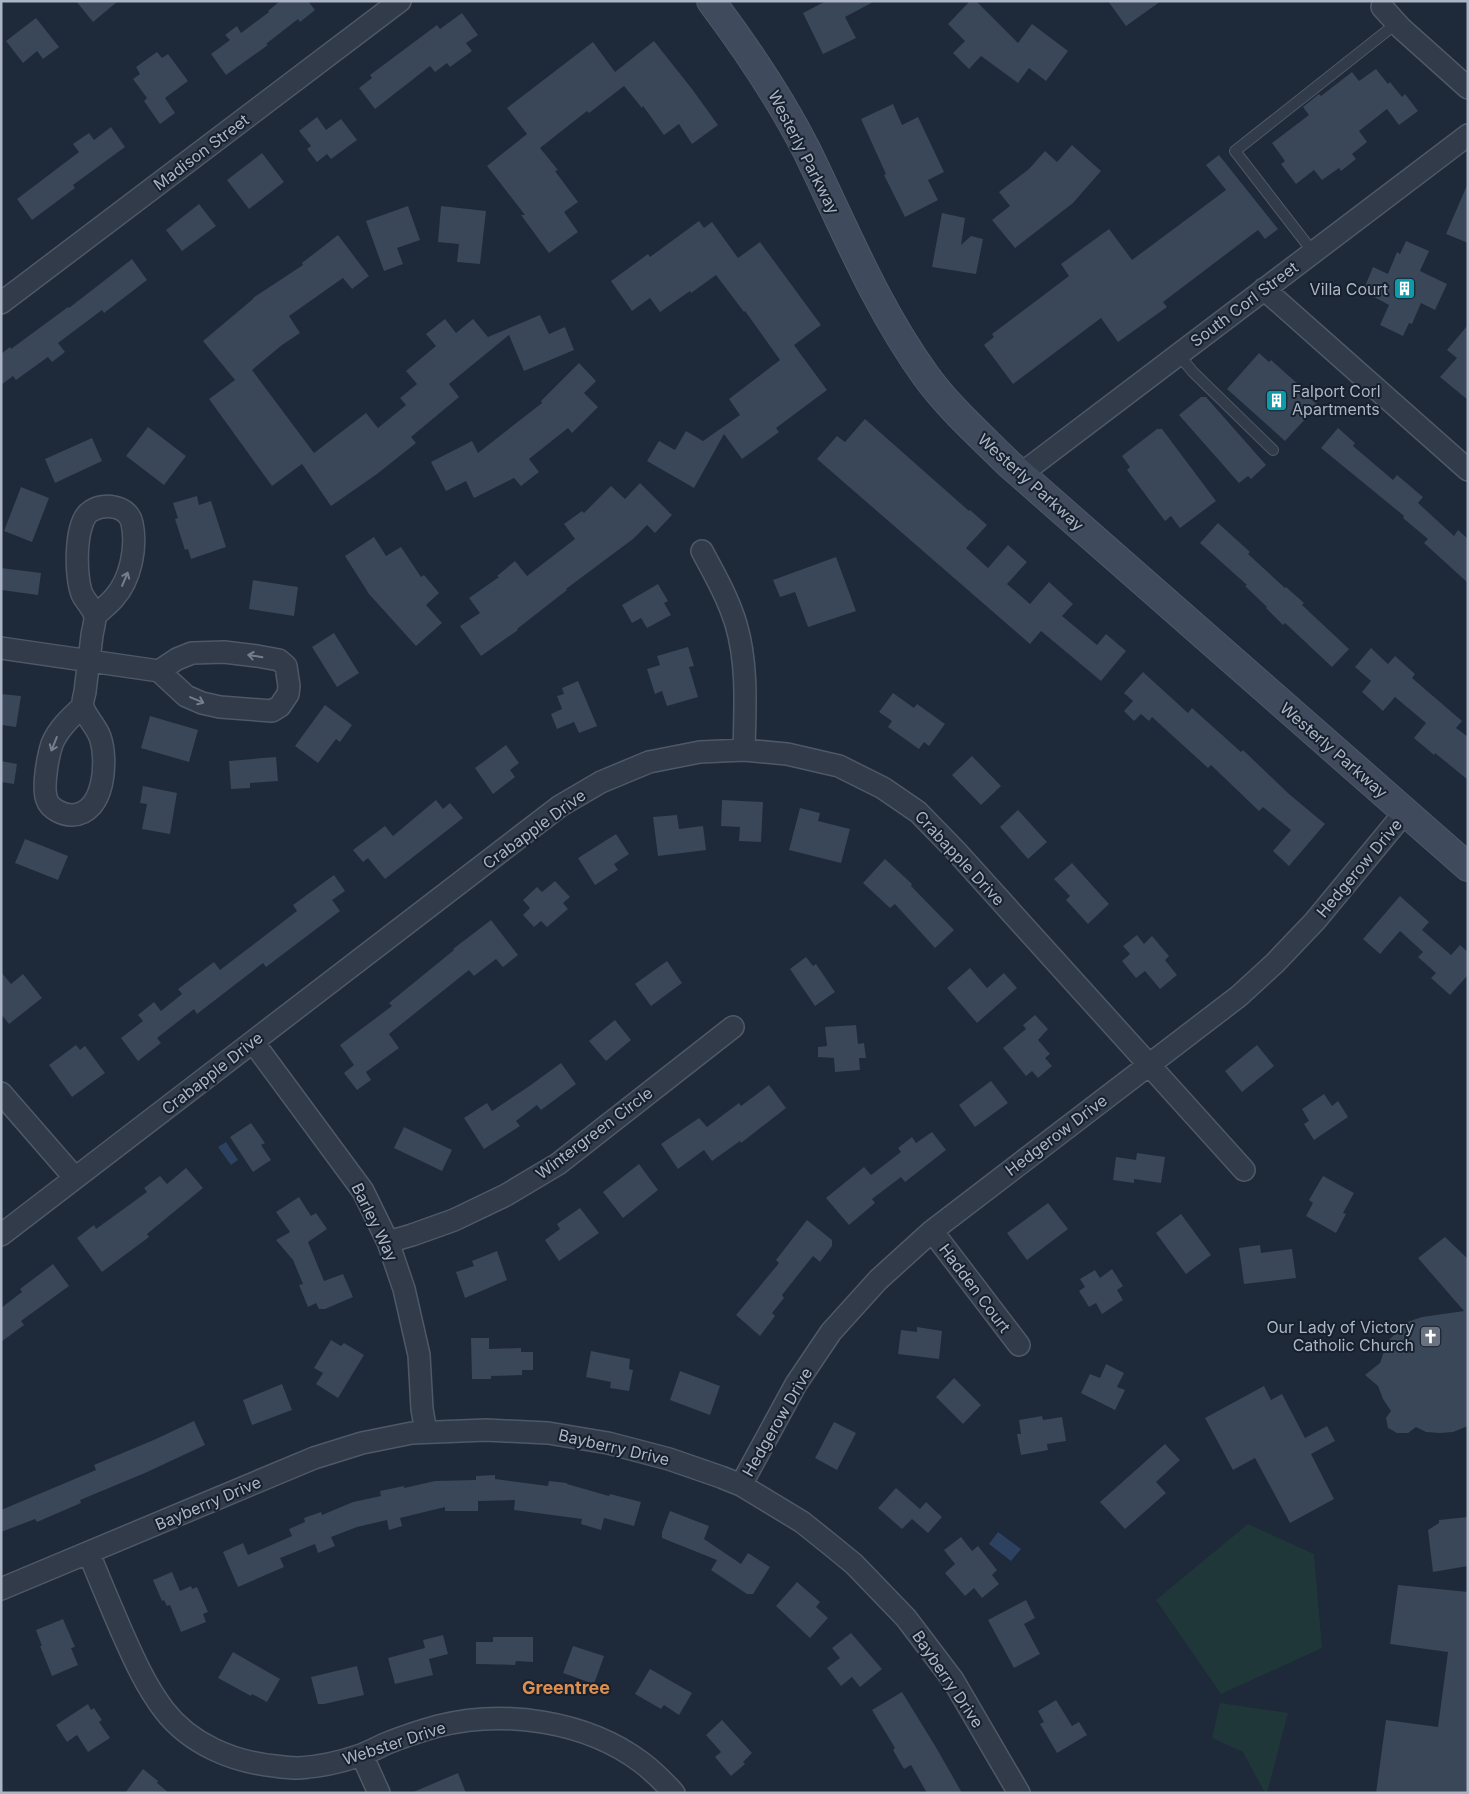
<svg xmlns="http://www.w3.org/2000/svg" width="1469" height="1794" font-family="Inter,sans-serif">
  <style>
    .green { fill: #20373a }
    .water { fill: #2d4260 }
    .building { fill: #394759 }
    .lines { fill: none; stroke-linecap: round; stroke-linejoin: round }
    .service-casing { stroke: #4f5867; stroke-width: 12 }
    .minor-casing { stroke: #4f5867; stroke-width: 24 }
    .secondary-casing { stroke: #4f5867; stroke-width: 30 }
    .service { stroke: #313b49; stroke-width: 10 }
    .minor { stroke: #313b49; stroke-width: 21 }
    .secondary { stroke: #3f4a5d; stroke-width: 28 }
    .oneway { stroke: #747e8e }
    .labels { text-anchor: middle; stroke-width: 4; stroke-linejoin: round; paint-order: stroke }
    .street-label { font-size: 16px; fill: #abb5c6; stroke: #17202d }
    .poi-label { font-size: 16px; fill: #abb5c6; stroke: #17202d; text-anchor: end }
    .neighbourhood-label { font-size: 18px; font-weight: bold; fill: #de8e4e; stroke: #17202d }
  </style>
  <rect width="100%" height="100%" fill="#1e2939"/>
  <!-- green -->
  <path class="green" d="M1248 1524 1314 1554 1322 1648 1221 1694 1156 1600Z
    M1220 1703 1288 1713 1267 1793H1265L1243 1752 1212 1738Z"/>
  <!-- water -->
  <path class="water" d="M226 1142 238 1160 231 1165 218 1147Z
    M998 1532 1021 1549 1011 1561 989 1544Z"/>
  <!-- building -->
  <path class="building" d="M76 1H118L93 22Z
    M280 1H308L315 10 300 22 298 19 266 44 268 45 226 75 211 54 230 40 225 35 237 26 241 33 269 12 268 11Z
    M826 1H875L845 17 856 38 823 54 803 13Z
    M970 1H976L1018 43 1032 24 1068 51 1046 81 1029 68 1018 83 981 56 969 69 953 53 965 41 948 24Z
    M1108 1H1161L1126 26Z
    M462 13 478 35 466 43 472 51 450 67 447 63 435 72 430 66 375 109 359 88 372 78 370 75 437 25 440 29Z
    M36 18 59 47 43 59 37 51 23 63 6 41Z
    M654 41 692 89 718 125 692 144 679 124 664 135 643 106 642 108 624 86 589 113 587 111 540 148 558 170 555 171 578 202 564 212 578 232 549 253 521 215H525L487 166 527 134 507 108 593 42 615 72Z
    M157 52 162 58 168 54 188 81 165 98 175 113 160 124 144 101 147 98 133 79 140 74 136 67Z
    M1376 69 1388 84 1390 82 1402 97 1405 94 1418 111 1399 125 1387 109 1359 131 1367 142 1352 154 1356 159 1341 171 1339 168 1322 180 1314 170 1296 184 1281 164 1285 161 1272 143 1309 115 1303 107 1319 94 1321 96 1352 72 1359 81Z
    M893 104 902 125 918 117 944 172 928 180 938 200 905 217 884 175 886 174 861 119Z
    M317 117 326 130 341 119 357 140 331 159 327 154 317 162 307 149 311 146 299 131Z
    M111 127 125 147 73 185 75 188 32 220 17 199 79 152 73 144 89 133 94 140Z
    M1072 145 1101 171 1073 203 1015 248 992 220 1010 206 999 192 1029 169 1045 151 1057 162Z
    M262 153 284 182 249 209 227 180Z
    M1219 155 1278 229 1265 239 1258 230 1163 302 1167 307 1118 342 1101 318 1013 384 984 345 994 337 992 334 1069 276 1061 264 1109 229 1132 260 1226 190 1206 165Z
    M1468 183V243L1446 234Z
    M199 204 216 226 182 251 166 230Z
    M408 206 420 240 397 248 403 264 384 271 366 221Z
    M441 206 486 211 480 264 457 262 459 244 438 242Z
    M942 213 965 218 961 245 971 236 983 239 976 274 932 267Z
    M699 221 704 228 712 222 738 258 760 242 821 325 794 345 827 390 776 428 779 432 742 459 724 434 694 488 647 461 659 441 675 450 686 431 703 441 740 415 729 399 780 360 745 311 744 312 716 275 691 293 690 291 660 312 650 298 632 311 611 281 648 254 650 257Z
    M338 235 369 276 352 289 343 278 289 316 300 333 282 345 252 370 314 453 366 413 378 428 406 405 400 398 417 384 406 371 436 346 426 334 445 319 456 333 473 319 488 337 540 315 549 334 565 327 574 350 524 371 509 335 449 384 459 397 411 437 416 443 377 474 331 506 302 464 272 486 209 399 235 380 203 341 253 299V298L303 265 302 263Z
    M1406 241 1429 251 1420 271 1447 284 1435 310 1421 303 1412 324 1409 323 1403 336 1380 325 1389 305 1363 291 1373 267 1388 274 1397 252 1400 254Z
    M132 259 147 280 104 313 102 310 58 343 65 352 52 362 48 357 16 380 13 376 1 385V354L10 347 11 349 68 307 69 308Z
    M1468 325V400L1440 377 1457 358 1447 350Z
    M1259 353 1269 362 1271 360 1308 393 1306 395 1318 405 1285 441 1227 389Z
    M579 363 596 381 584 393 598 407 572 433 568 428 529 459 539 472 521 486 514 478 474 498 466 481 446 491 431 462 472 441 478 453 542 403 541 401Z
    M1201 397H1206L1266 465 1251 479 1248 476 1239 483 1179 415Z
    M865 419 969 511 970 510 987 525 966 548 988 568 1008 545 1027 562 1007 584 1030 604 1049 582 1073 604 1062 616 1097 645 1106 634 1126 651 1101 681 1041 631 1030 644 817 459 837 436 845 442Z
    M148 427 186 456 164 485 126 456Z
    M1338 428 1355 443 1353 446 1393 480 1397 475 1423 497 1418 503 1454 536 1458 530 1468 539V583L1424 543 1428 539 1403 518 1404 516 1321 448Z
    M1157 429H1162L1216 501 1180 528 1171 516 1165 521 1127 470 1130 467 1122 456Z
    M92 438 102 461 55 483 45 459Z
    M640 483 672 515 655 533 647 525 633 539 566 589 567 590 517 629 518 630 481 656 460 626 480 613 469 598 499 577 497 576 515 561 527 576 575 539 564 524 582 511 584 513 611 486 625 499Z
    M21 487 49 498 32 542 4 531Z
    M197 496 199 505 211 501 226 547 191 559 188 549 185 550 175 519 178 518 173 503Z
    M1218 523 1250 552 1248 554 1285 588 1286 587 1304 603 1302 605 1349 649 1332 667 1285 623 1283 625 1266 608 1267 607 1245 586 1247 585 1200 543Z
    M374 537 386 556 401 547 421 577 424 575 439 593 426 605 442 623 416 646 369 594 345 556Z
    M836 557 856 611 808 627 795 592 780 597 773 580Z
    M1 568 41 573 38 595 1 590Z
    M253 580 298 587 294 616 249 609Z
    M658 584 668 601 664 603 671 615 647 628 641 618 632 623 622 605Z
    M334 633 359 673 337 687 312 647Z
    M688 647 694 666 689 667 698 697 667 706 662 691 655 694 647 669 660 665 657 656Z
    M1371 648 1388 664 1395 656 1415 674 1412 678 1462 721 1456 728 1468 737V780L1435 753 1434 755 1414 738 1426 723 1395 697 1383 711 1362 692 1371 681 1355 667Z
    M1143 672 1188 713 1192 708 1241 752 1243 750 1289 794 1325 824 1289 866 1273 851 1291 830 1263 807 1259 811 1211 765 1208 768 1152 717 1149 721 1141 714 1134 721 1124 711 1133 701 1124 693Z
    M578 681 597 726 579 733 574 722 557 729 551 714 562 709 557 696 564 694 562 688Z
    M893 693 914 708 917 704 945 724 929 746 924 742 919 749 888 727 892 721 879 712Z
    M1 694 21 696 16 727 1 725Z
    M325 705 352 725 340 742 336 739 318 763 295 746Z
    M150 716 198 730 189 762 141 748Z
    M506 745 519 763 510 770 515 777 493 794 475 768Z
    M972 756 1001 786 981 805 952 775Z
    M276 757 278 781 250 783V788L231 789 229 761Z
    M1 761 17 764 14 784 1 782Z
    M143 786 177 793 170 834 142 829 147 804 140 803Z
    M436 800 443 809 450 803 463 818 385 879 368 858 363 862 353 850 385 826 393 836Z
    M722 800 763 802 761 842 739 841 740 827 721 826Z
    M800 808 820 813 818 821 850 829 841 863 789 850Z
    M1018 810 1047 842 1028 859 1000 827Z
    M677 815 679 829 703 826 706 850 658 856 653 817Z
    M616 834 629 854 614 864 618 870 595 885 578 858Z
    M25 839 68 856 58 880 15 863Z
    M885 859 912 884 911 886 954 930 935 948 895 904 890 908 863 883Z
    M1072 863 1109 904 1088 924 1066 900 1070 896 1054 879Z
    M334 875 345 891 332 900 340 911 266 967 263 963 197 1014 194 1009 157 1038 161 1043 138 1061 121 1038 143 1021 138 1015 154 1002 161 1011 182 994 178 989 214 962 220 970 297 911 293 905Z
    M555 881 570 897 563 903 568 909 547 927 541 921 534 927 523 915 530 908 523 900 537 887 542 892Z
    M1400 896 1429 922 1422 930 1451 955 1460 945 1468 952V975L1450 995 1431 978 1436 973 1418 957 1423 952 1400 931 1380 954 1363 939Z
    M491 920 518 955 503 967 496 959 474 976 469 970 389 1034 399 1048 366 1072 371 1080 357 1090 344 1073 354 1065 340 1045 392 1006 389 1003 454 950 453 949Z
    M1137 935 1144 944 1152 936 1169 956 1165 960 1177 975 1160 989 1145 971 1136 978 1122 961 1130 954 1123 946Z
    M806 957 813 966 816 964 835 992 815 1006 790 969Z
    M667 961 682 983 651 1006 635 984Z
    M970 968 987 988 1004 973 1017 988 977 1023 947 988Z
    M1 972 11 984 23 974 42 998 9 1024 1 1014Z
    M1035 1015 1048 1029 1038 1040 1050 1054 1045 1058 1052 1066 1038 1078 1032 1071 1026 1076 1003 1048 1026 1029 1023 1025Z
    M615 1020 631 1040 606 1061 589 1041Z
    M856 1025 858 1044 864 1043 866 1058H859L860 1070 835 1072 834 1058 818 1057V1047L827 1046 825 1027Z
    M76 1045 80 1050 85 1046 105 1073 72 1097 49 1065Z
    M1257 1045 1274 1066 1242 1092 1225 1071Z
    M561 1063 576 1084 541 1110 537 1105 516 1121 520 1126 484 1149 464 1118 487 1103 492 1111 528 1087Z
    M991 1081 1008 1103 975 1127 959 1105Z
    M769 1085 786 1108 741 1143 740 1141 712 1161 704 1150 678 1169 661 1144 699 1118 707 1127 739 1103 741 1106Z
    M1324 1094 1332 1106 1338 1101 1348 1117 1314 1140 1304 1124 1309 1121 1302 1109Z
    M251 1123 265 1143 261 1145 271 1160 253 1172 230 1137Z
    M404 1127 452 1150 442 1171 394 1148Z
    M932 1132 946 1150 905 1182 901 1177 872 1199 875 1203 849 1225 826 1198 864 1167 871 1175 901 1152 898 1148 912 1137 916 1143Z
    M1137 1153 1165 1157 1161 1183 1134 1179V1183L1113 1180 1116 1157 1136 1160Z
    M639 1164 658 1190 623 1218 603 1192Z
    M186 1168 203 1188 147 1234 149 1237 102 1272 77 1238 94 1225 96 1229 147 1192 144 1188 160 1176 167 1184Z
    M1323 1176 1354 1193 1343 1213 1346 1214 1336 1233 1306 1216 1313 1203 1309 1200Z
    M299 1197 311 1216 316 1213 327 1229 308 1242 324 1281 343 1274 353 1297 325 1309H319L316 1303 308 1307 299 1285 303 1284 293 1260 276 1240 290 1232 276 1212Z
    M1048 1203 1068 1229 1027 1260 1007 1233Z
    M580 1208 599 1233 559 1261 545 1240 560 1229 557 1224Z
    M1181 1214 1211 1255 1186 1274 1156 1233Z
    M807 1220 832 1240V1246L820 1262 813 1256 782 1295 784 1298 772 1313 775 1316 760 1336 736 1315 779 1263 776 1260Z
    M1445 1237 1468 1259V1426L1453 1432 1440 1433 1426 1432 1416 1427 1408 1433H1397L1388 1428 1386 1418 1391 1411 1383 1399 1378 1386 1365 1375 1380 1363 1387 1342 1407 1322 1422 1317 1464 1311 1418 1258Z
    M1260 1245 1261 1253 1292 1249 1296 1278 1244 1284 1239 1248Z
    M497 1251 507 1280 465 1298 456 1272 474 1266 472 1261Z
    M53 1264 69 1286 21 1321 24 1325 1 1342V1308L22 1292 20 1289Z
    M1112 1269 1123 1286 1117 1290 1123 1300 1102 1314 1096 1303 1089 1307 1079 1291 1085 1287 1080 1279 1095 1270 1100 1278Z
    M917 1327 942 1331 939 1359 898 1354 901 1330 917 1332Z
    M471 1338H489V1349L521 1348V1352H533V1370H522V1375L491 1376V1379H472Z
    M331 1340 341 1346 344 1343 364 1355 338 1398 316 1384 323 1373 314 1368Z
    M591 1351 630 1359 629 1369 633 1370 629 1391 610 1388 611 1382 586 1377Z
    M1106 1364 1124 1373 1117 1387 1125 1390 1115 1410 1081 1393 1090 1374 1100 1378Z
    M680 1371 720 1386 710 1415 670 1400Z
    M954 1378 981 1405 963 1424 936 1397Z
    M282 1384 292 1410 252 1425 243 1400Z
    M1264 1386 1271 1400 1282 1394 1305 1438 1327 1426 1335 1441 1311 1454 1334 1499 1290 1523 1255 1458 1233 1470 1205 1418Z
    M1042 1416 1043 1420 1062 1417 1066 1441 1047 1444 1048 1450 1021 1455 1017 1434H1021L1019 1420Z
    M194 1421 205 1445 145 1473 80 1500 81 1503 37 1522 35 1519 1 1532V1510L96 1470 94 1465 156 1439Z
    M834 1422 856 1433 837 1470 815 1458Z
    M1165 1444 1180 1460 1156 1482 1166 1493 1125 1529 1100 1502Z
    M495 1475V1479L548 1486 549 1481 567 1483V1484L609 1496 610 1494 641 1502 634 1526 604 1518 601 1530 581 1524 582 1519 514 1510 515 1500 478 1501V1511H445V1507L400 1518 402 1526 389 1530 387 1520 357 1527 331 1537 335 1546 318 1553 315 1544 280 1558 284 1567 238 1587 223 1552 243 1543 248 1555 292 1536 289 1529 305 1522 304 1518 321 1512 322 1515 353 1502 381 1496 380 1491 404 1486V1488L435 1481 476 1480V1476Z
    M896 1488 920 1509 926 1502 942 1517 928 1533 912 1519 902 1529 878 1508Z
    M670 1511 709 1526 704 1539 741 1564 748 1553 770 1567 753 1594H747L711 1570 717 1560 662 1538V1532Z
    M1468 1517V1566L1433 1572 1428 1530 1439 1523V1520Z
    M961 1537 972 1551 978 1546 997 1570 992 1575 999 1584 982 1598 974 1588 965 1596 945 1573 955 1564 944 1550Z
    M172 1572 180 1591 191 1586 192 1589 197 1587 208 1612 203 1614 206 1622 181 1632 170 1605 167 1606 164 1600 162 1601 153 1580Z
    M797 1582 820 1602 816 1607 828 1618 810 1638 776 1606Z
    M1398 1585 1468 1592V1793H1376L1386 1720 1438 1727 1448 1652 1390 1644Z
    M1026 1600 1035 1618 1024 1624 1040 1654 1014 1668 988 1620Z
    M63 1619 75 1647 71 1648 78 1665 52 1676 40 1646H42L36 1630Z
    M851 1633 882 1669 860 1687 852 1677 841 1686 827 1668 840 1658 832 1648Z
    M443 1635 448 1654 429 1659 433 1675 395 1684 388 1658 425 1648 423 1640Z
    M493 1637H533V1662L516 1661 515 1665 476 1664V1642H493Z
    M573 1646 604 1656 594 1684 563 1673Z
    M233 1652 280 1679 267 1702 252 1694 251 1696 218 1678Z
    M357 1666 364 1695 324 1704H318L311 1677Z
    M650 1669 692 1693 679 1715 664 1705 661 1709 635 1694Z
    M902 1692 937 1749 962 1793H927L911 1765 904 1769 893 1750 895 1748 872 1710Z
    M1056 1700 1072 1726 1079 1722 1087 1735 1057 1753 1040 1724 1044 1722 1038 1711Z
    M88 1704 91 1710 94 1708 102 1720 99 1722 110 1738 88 1752 77 1735 67 1742 56 1725Z
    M722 1720 752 1753 743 1762 745 1764 731 1776 715 1757 721 1752 706 1735Z
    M143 1769 158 1781 157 1783 169 1793H125Z
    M458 1773 466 1793H411Z"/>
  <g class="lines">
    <defs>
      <path id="service" d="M1313 252 1235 151 1397 23
        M1178 354 1193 372 1273 450"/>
      <path id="minor" d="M1382 7 1401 28 1468 88
        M1264 289 1468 470
        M1 303 400 1
        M1021 474 1468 135
        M702 551C715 575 728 598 736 624 748 665 745 708 744 750
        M1 648 159 671 186 696 202 703 220 707 272 711 280 706 288 694 289 686 286 666 279 660 257 656 224 652 192 653 177 659 159 671
        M83 706C71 717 58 729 52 744 48 756 42 788 47 800 50 809 63 815 72 815 105 814 108 760 100 737 96 726 86 717 83 707 82 703 84 696 85 692 87 673 90 654 92 635 93 630 95 622 95 617 94 609 85 601 82 594 75 577 74 521 91 511 104 503 128 505 132 523 137 547 131 579 114 598 109 604 101 610 95 616
        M253 1042 363 1191 388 1242 404 1289 419 1355 422 1409 426 1432
        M1 1093 75 1178
        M932 1231 1019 1345
        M1 1235 560 806 601 782 649 762 700 752 744 750 787 754 839 766 883 788 918 812 955 850 1244 1170
        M388 1242 412 1235 454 1220 506 1195 558 1164 733 1027
        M741 1485 796 1384 831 1332 878 1280 932 1231 1239 996 1275 963 1315 921 1405 812
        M89 1553C99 1579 110 1604 121 1630 133 1657 145 1685 164 1710 190 1744 233 1762 275 1766 282 1767 290 1768 298 1768 318 1767 341 1762 361 1755 369 1752 377 1748 385 1744 402 1737 420 1731 438 1726 504 1709 586 1721 641 1762 653 1771 664 1782 674 1793
        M1 1589 314 1458 362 1443 412 1433 486 1430 548 1433 608 1443 669 1459 721 1477 741 1485 802 1522 832 1546 854 1564 906 1618 953 1680 1019 1793
        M362 1755 379 1793"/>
      <path id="secondary" d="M711 1C747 49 780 98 807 151 844 227 876 307 926 376 950 409 981 436 1009 464L1468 867"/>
    </defs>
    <!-- service casing -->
    <use href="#service" class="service-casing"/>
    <!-- minor casing -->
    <use href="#minor" class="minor-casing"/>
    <!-- secondary casing -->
    <use href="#secondary" class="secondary-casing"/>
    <!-- service -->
    <use href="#service" class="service"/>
    <!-- minor -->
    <use href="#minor" class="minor"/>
    <!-- secondary -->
    <use href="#secondary" class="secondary"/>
  </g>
  <!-- one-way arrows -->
  <defs><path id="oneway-shaft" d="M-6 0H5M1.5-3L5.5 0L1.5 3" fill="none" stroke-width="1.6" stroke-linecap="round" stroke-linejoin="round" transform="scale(1.25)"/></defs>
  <g class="oneway">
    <use href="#oneway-shaft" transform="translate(125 579) rotate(-67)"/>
    <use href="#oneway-shaft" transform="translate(255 656) rotate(-171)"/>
    <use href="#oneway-shaft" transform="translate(197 700) rotate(23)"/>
    <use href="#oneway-shaft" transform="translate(54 744) rotate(112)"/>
  </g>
  <!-- icons -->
  <defs>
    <symbol id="building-square" viewBox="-11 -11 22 22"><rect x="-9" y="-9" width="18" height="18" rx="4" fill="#0f9aa8" stroke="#17202d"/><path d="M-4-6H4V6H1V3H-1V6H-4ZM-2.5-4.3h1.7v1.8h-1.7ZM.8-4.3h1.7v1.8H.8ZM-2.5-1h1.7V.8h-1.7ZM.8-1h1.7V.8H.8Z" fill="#fff"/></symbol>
    <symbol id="church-square" viewBox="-11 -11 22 22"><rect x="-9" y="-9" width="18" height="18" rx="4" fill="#6b7280" stroke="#17202d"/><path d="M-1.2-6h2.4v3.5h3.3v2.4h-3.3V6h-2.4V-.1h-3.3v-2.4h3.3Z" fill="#fff"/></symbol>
  </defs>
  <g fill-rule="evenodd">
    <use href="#building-square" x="1392" y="276" width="25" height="25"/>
    <use href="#building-square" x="1264" y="388" width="25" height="25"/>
    <use href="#church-square" x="1418" y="1324" width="25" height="25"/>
  </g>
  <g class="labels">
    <!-- street labels -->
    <g class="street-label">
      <text transform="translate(201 152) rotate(-37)" y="6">Madison Street</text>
      <text transform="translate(804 152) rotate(63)" y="6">Westerly Parkway</text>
      <text transform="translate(1244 304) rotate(-37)" y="6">South Corl Street</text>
      <text transform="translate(1031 482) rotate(42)" y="6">Westerly Parkway</text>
      <text transform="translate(1334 750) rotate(41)" y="6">Westerly Parkway</text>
      <text transform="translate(534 829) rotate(-36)" y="6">Crabapple Drive</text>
      <text transform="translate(960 858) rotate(47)" y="6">Crabapple Drive</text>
      <text transform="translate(1359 868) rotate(-50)" y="6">Hedgerow Drive</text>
      <text transform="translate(212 1073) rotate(-38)" y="6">Crabapple Drive</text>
      <text transform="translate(594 1133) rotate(-37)" y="6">Wintergreen Circle</text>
      <text transform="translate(1056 1135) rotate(-37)" y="6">Hedgerow Drive</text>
      <text transform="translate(375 1222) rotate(64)" y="6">Barley Way</text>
      <text transform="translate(975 1288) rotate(53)" y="6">Hadden Court</text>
      <text transform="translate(777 1422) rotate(-60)" y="6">Hedgerow Drive</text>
      <text transform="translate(614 1447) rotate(13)" y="6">Bayberry Drive</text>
      <text transform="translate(208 1503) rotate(-23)" y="6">Bayberry Drive</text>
      <text transform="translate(948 1679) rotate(56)" y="6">Bayberry Drive</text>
      <text transform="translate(394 1743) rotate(-18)" y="6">Webster Drive</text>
    </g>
    <!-- poi labels -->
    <g class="poi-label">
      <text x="1388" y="295">Villa Court</text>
      <text x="1292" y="397" text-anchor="start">Falport Corl<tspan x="1292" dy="18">Apartments</tspan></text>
      <text x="1414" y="1333">Our Lady of Victory<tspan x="1414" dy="18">Catholic Church</tspan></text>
    </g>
    <!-- neighbourhood labels -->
    <g class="neighbourhood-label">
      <text x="566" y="1694">Greentree</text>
    </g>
  </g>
  <!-- border -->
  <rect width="1469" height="1794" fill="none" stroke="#abb5c6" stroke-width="5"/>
</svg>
